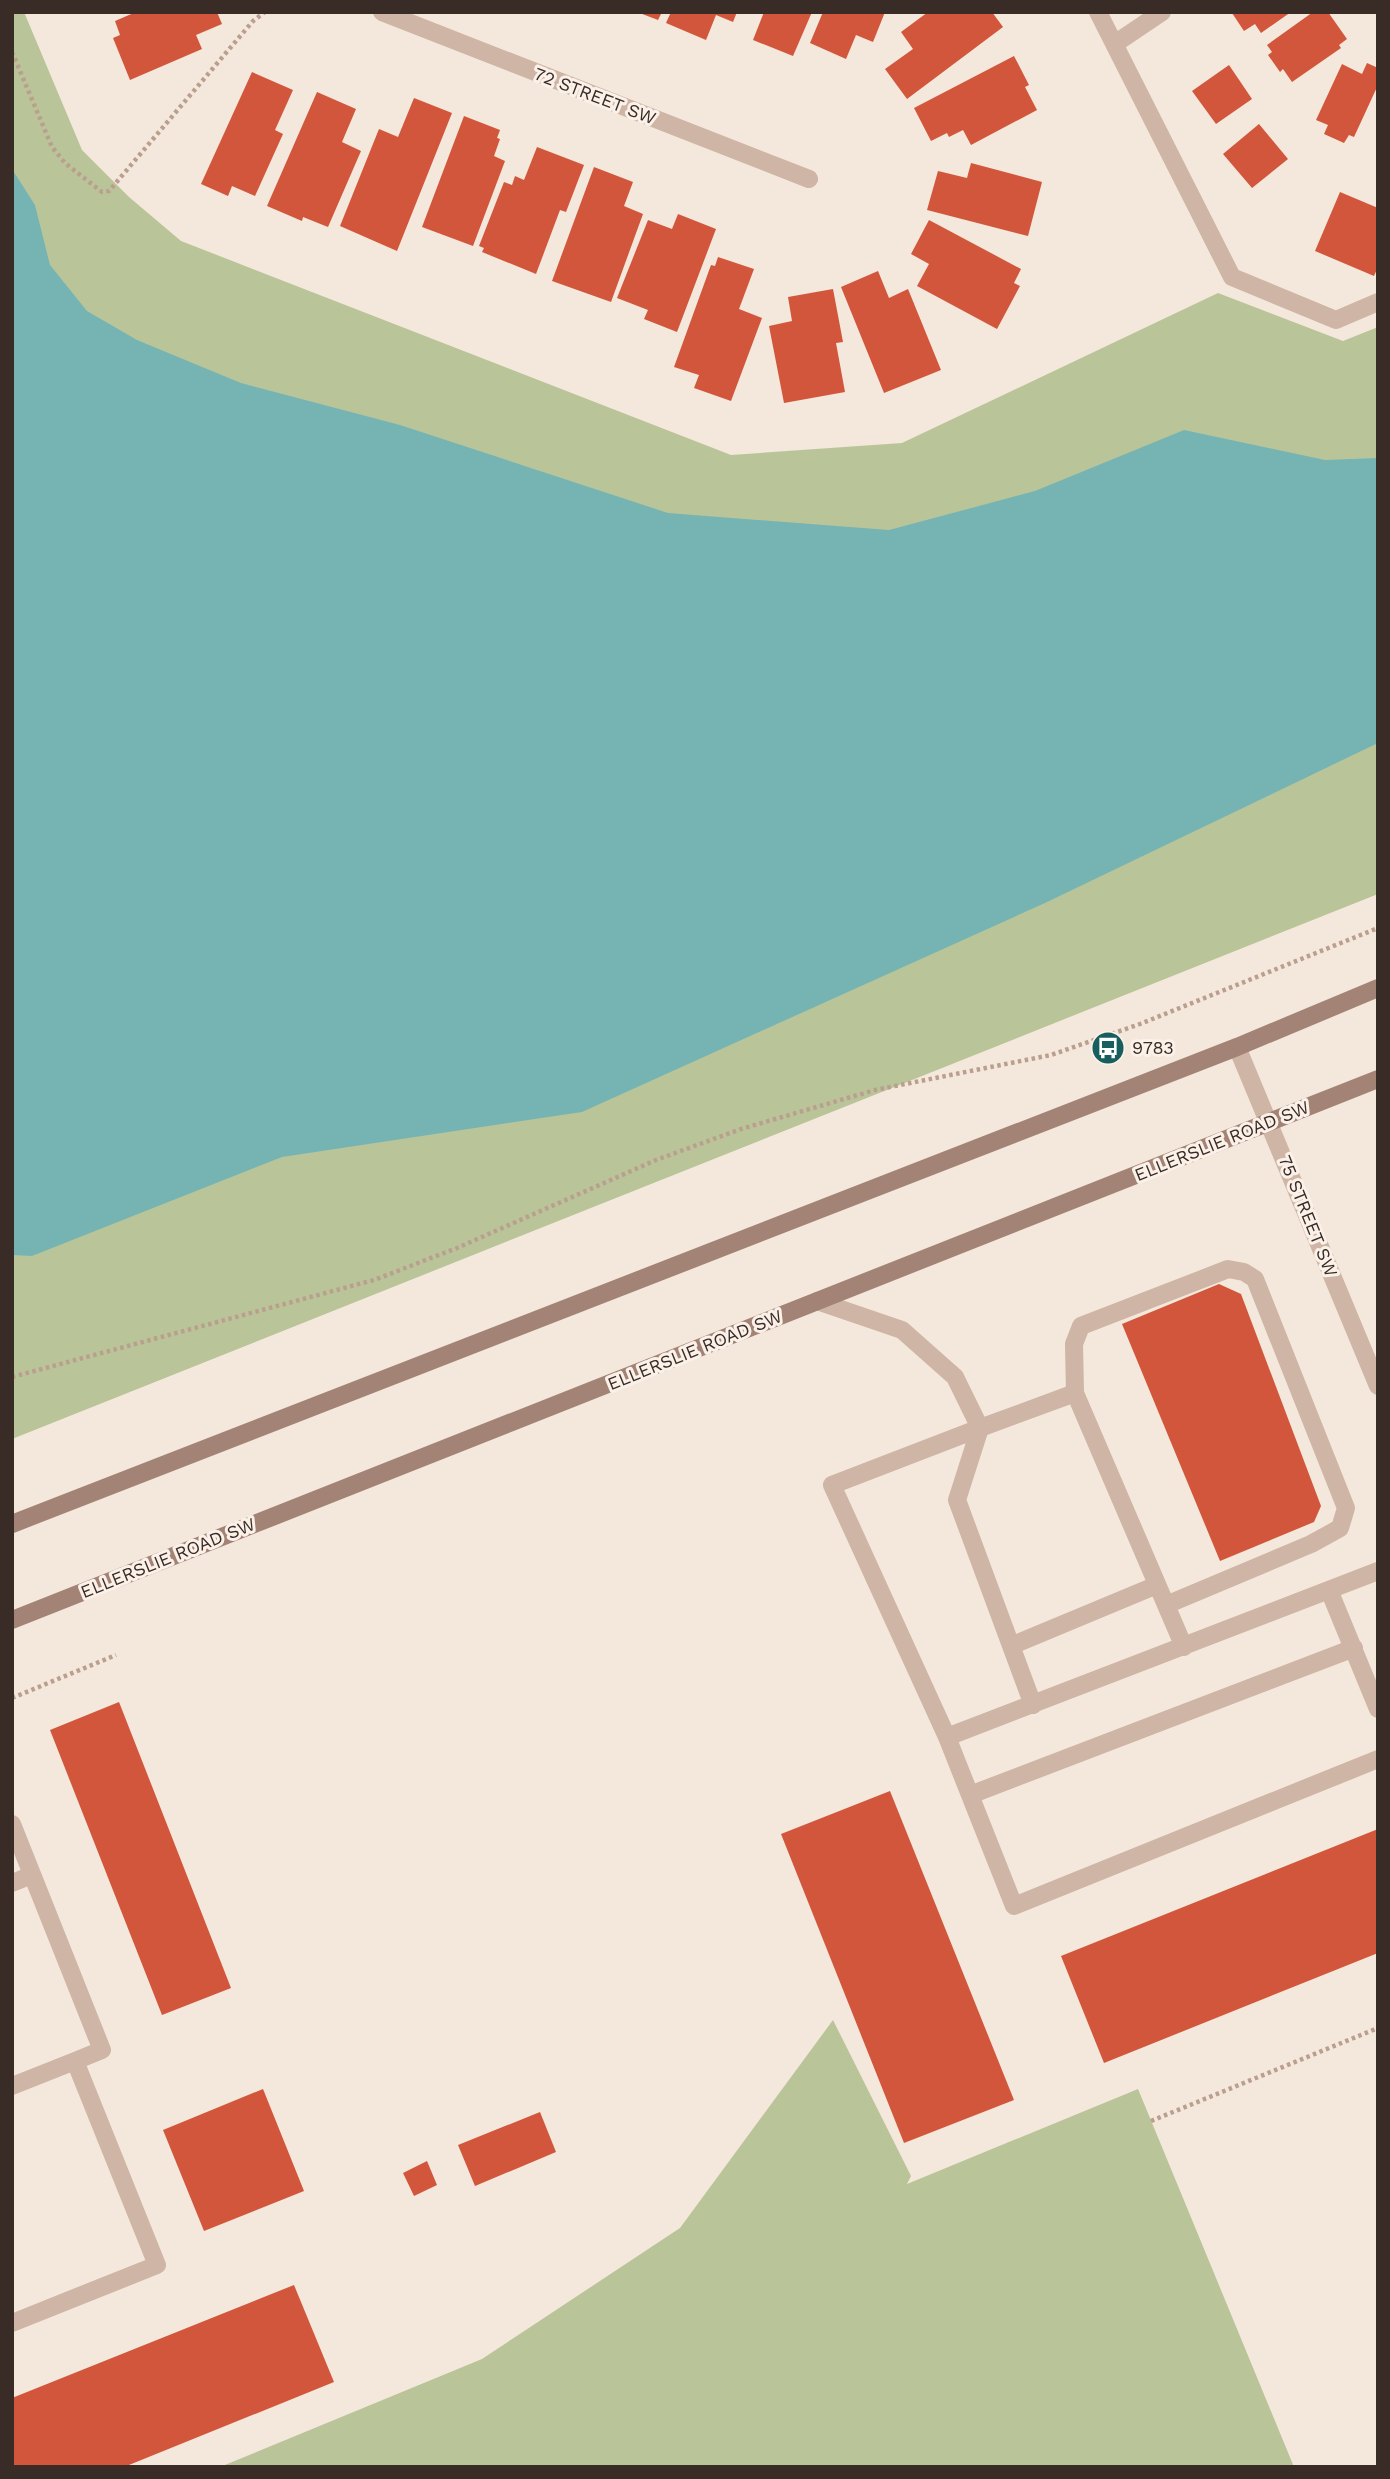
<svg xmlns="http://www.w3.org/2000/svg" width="1390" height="2479" font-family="'Work Sans',sans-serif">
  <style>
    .green { fill: #b9c599 }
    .water { fill: #76b4b3 }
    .building { fill: #d2563b }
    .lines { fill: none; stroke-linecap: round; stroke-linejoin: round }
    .path { stroke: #ba9f8f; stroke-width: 4.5; stroke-dasharray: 3.5 3.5; stroke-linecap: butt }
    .lane { stroke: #ceb5a5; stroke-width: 18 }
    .street { stroke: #ceb5a5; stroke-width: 18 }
    .secondary { stroke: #a28376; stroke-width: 18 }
    .labels { text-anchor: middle; stroke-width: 6; stroke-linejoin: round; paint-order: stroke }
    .street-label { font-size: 18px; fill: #392c27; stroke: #fbf1e8 }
    .poi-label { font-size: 18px; fill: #392c27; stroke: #fbf1e8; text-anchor: start }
  </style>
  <rect width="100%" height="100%" fill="#f4e7db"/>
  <!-- green -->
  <path class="green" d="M12 12H24L82 150 129 197 181 241 731 455 902 443 1218 293 1343 341 1378 327V894L12 1439Z
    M833 2020 911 2176 907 2184 1138 2089 1294 2467H220L482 2359 680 2228Z"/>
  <!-- water -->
  <path class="water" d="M12 169 35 205 50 265 87 311 137 340 241 383 400 425 668 513 889 530 1035 491 1184 430 1325 460 1378 458V743L1045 903 582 1112 282 1157 32 1256 12 1255Z"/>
  <!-- building -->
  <path class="building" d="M136 12H217L222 24 196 35 202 49 130 80 113 38 120 35 115 21Z
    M637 12H662L658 20Z
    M671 12H737L733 22 716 15 706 40 666 23Z
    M764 12H812L793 56 753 40Z
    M823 12H885L873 42 856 35 846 59 810 43Z
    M928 12H992L1003 27 907 99 885 69 913 49 901 32Z
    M1234 12H1291L1261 33 1255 24 1244 31 1232 13Z
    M1313 12H1328L1347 39 1339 45 1341 48 1292 82 1283 69 1280 72 1268 55 1272 52 1267 45Z
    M1014 56 1029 85 1025 87 1037 110 971 145 963 130 949 137 947 133 931 141 914 108Z
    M1367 63 1378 68V85L1354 137 1349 135 1344 143 1324 134 1328 125 1316 120 1342 64 1362 74Z
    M1229 65 1252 99 1216 124 1192 91Z
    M252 72 293 90 275 130 283 134 255 196 232 186 228 196 201 184Z
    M317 92 356 109 342 142 361 151 328 227 303 217 302 221 267 206Z
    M414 98 452 113 397 251 340 226 379 129 398 137Z
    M464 116 500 130 497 138 500 139 494 156 505 161 473 246 422 227Z
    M1259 124 1288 159 1252 188 1223 154Z
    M537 147 584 165 566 212 560 210 536 274 482 252 484 248 479 246 504 182 512 185 515 176 524 180Z
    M971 163 1042 182 1028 236 927 210 938 171 967 178Z
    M594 167 633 182 624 206 643 214 611 302 552 281Z
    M1340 192 1378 208V267L1374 276 1315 251Z
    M678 214 716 229 677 332 644 319 648 310 617 298 648 220 672 229Z
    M929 220 1021 269 1014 283 1020 286 997 329 917 286 929 264 911 254Z
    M718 257 754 269 739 309 762 318 731 401 694 388 699 375 674 367 711 265 715 266Z
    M878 271 889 298 908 289 941 370 884 393 841 287Z
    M833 289 843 342 836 343 845 392 784 403 769 326 792 321 788 297Z
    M1219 1284 1241 1294 1321 1506 1314 1522 1220 1561 1122 1324Z
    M119 1702 231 1988 162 2015 50 1730Z
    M890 1791 1014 2100 904 2143 781 1834Z
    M1378 1829V1953L1104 2063 1061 1956Z
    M263 2089 304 2191 204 2231 163 2130Z
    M540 2112 556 2152 475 2186 458 2145Z
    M427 2161 437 2185 414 2196 403 2173Z
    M294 2285 334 2382 124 2467H12V2398Z"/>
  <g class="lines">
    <!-- path -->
    <path class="path" d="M12 52 52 147 65 163 102 192 109 191 253 21 265 12
      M12 1377 374 1280 457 1248 656 1160 741 1129 875 1090 1051 1055 1140 1024 1378 928
      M12 1698 116 1655
      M1151 2121 1378 2028"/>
    <!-- lane -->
    <path class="lane" d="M1098 12 1232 277 1336 320 1378 302
      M1116 43 1162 12
      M817 1301 902 1330 955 1377 980 1428 1075 1393 1184 1647
      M1075 1393 1074 1344 1081 1326 1228 1269 1244 1272 1255 1279 1346 1508 1340 1528 1311 1544 1166 1605
      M980 1428 832 1485 947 1737 1014 1906 1378 1759
      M980 1428 957 1500 1033 1705
      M1329 1590 1378 1709
      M1013 1645 1157 1585
      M947 1737 1378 1571
      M970 1795 1354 1648
      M12 1824 102 2050 75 2061 157 2265 12 2323
      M12 1883 32 1875
      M12 2086 75 2061"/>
    <!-- street -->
    <path class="street" d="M382 12 809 179
      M1237 1047 1378 1386"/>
    <!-- secondary -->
    <path class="secondary" d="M12 1524 1237 1047 1378 988
      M12 1620 1378 1079"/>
  </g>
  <!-- icons -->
  <defs>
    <symbol id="bus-disc" viewBox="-11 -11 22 22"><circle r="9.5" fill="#185e5f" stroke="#fbf1e8"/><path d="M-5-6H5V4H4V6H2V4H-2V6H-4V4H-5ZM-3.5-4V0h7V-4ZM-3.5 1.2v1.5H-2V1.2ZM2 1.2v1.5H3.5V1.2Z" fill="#fff"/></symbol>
  </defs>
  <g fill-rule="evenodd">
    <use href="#bus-disc" x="1089" y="1029" width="38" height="38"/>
  </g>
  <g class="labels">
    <!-- street labels -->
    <g class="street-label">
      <text transform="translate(595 96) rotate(21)" y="6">72 STREET SW</text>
      <text transform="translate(1222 1141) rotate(-22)" y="6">ELLERSLIE ROAD SW</text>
      <text transform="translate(1308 1216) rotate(68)" y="6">75 STREET SW</text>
      <text transform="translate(695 1350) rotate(-22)" y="6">ELLERSLIE ROAD SW</text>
      <text transform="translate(168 1558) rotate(-22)" y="6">ELLERSLIE ROAD SW</text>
    </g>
    <!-- poi labels -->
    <g class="poi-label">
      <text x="1132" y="1054">9783</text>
    </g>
  </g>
  <!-- border -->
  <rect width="1390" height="2479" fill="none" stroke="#392c27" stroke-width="28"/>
</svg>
